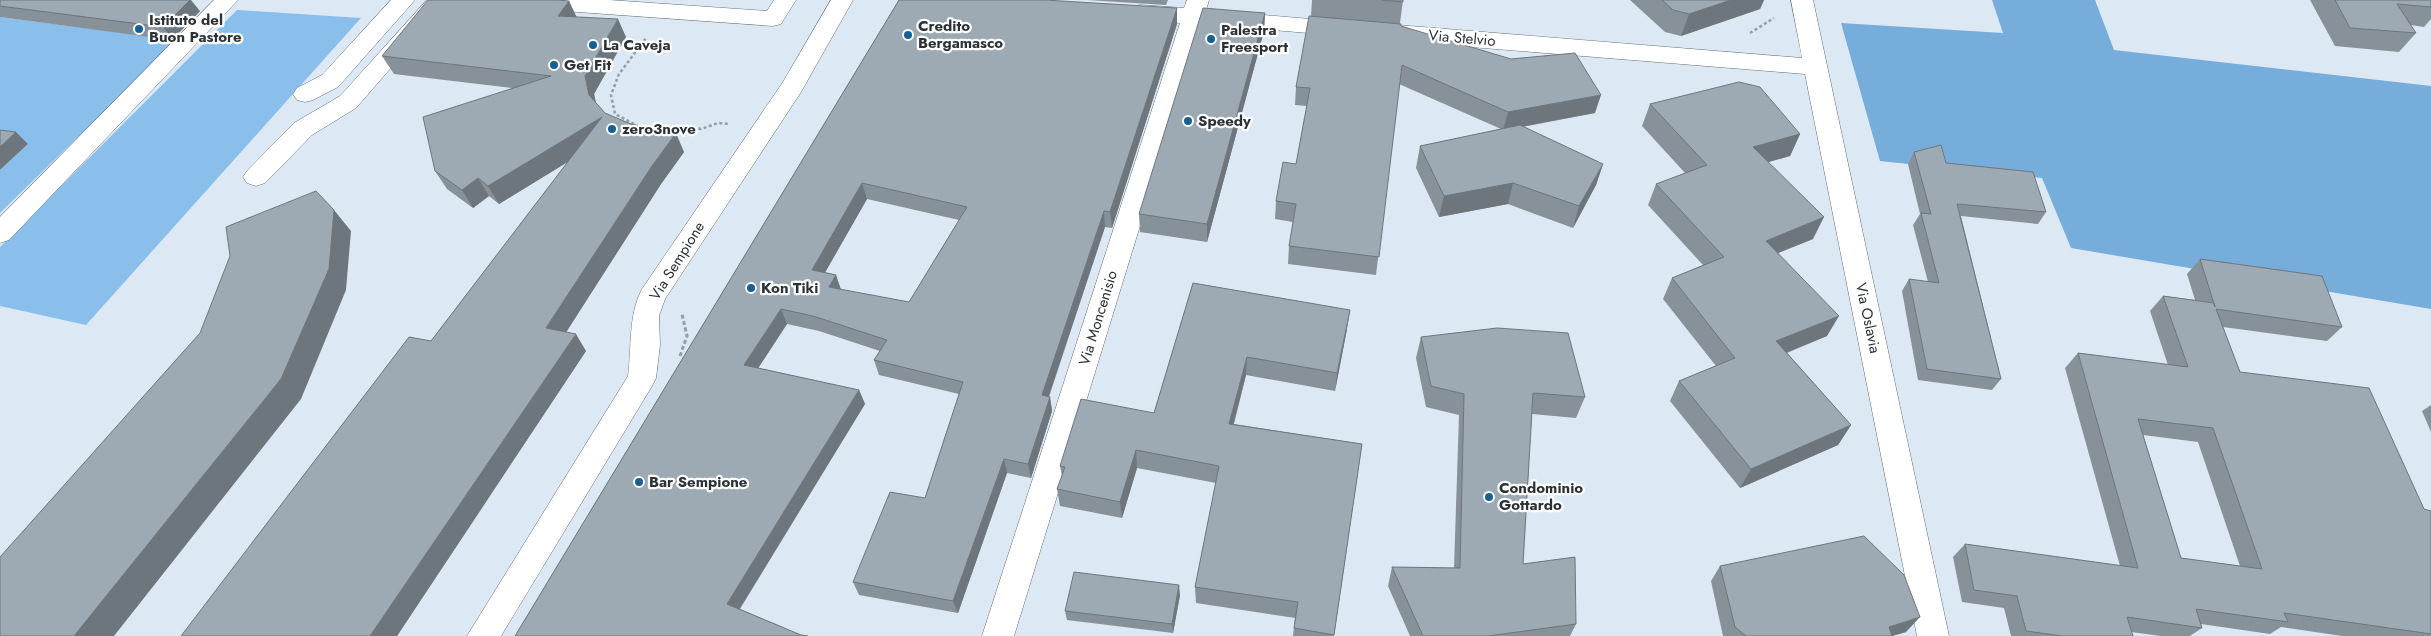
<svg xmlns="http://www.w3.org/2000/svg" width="2431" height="636" font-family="Jost,sans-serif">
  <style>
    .green { fill: #8bbfeb }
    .forest { fill: #77adda }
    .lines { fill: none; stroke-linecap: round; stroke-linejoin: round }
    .minor-casing { stroke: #626d77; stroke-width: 1 }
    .path-far1 { stroke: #949ea6; stroke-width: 2.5; stroke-dasharray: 3 2.5; stroke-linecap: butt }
    .path { stroke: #949ea6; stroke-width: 3; stroke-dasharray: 4 2.5; stroke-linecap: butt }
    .minor { fill: #fff; fill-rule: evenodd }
    .wall { fill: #87919a; fill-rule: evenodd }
    .shaded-wall { fill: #6e767d }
    .building { fill: #9da9b3; stroke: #6e767d; fill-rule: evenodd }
    .poi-dot { fill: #166094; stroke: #fff; stroke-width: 2 }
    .labels { text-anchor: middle; stroke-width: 4.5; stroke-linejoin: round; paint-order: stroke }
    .poi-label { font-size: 15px; font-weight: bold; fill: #2c3135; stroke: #fff; text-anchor: start }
    .street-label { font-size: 15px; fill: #2c3135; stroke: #fff }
  </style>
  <rect width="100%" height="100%" fill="#dce9f4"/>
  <!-- green -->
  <path class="green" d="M237 10 361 18 86 325 0 306V247Z
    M0 17 177 40 0 213V170L28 144 0 140Z"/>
  <!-- forest -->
  <path class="forest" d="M1992 0H2095L2114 50 2431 86V309L2071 248 2042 178 1880 161 1841 23 2003 33Z"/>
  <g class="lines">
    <defs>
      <path id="minor" d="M214 0H238L9 240 0 243V217Z
        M391 0H415L338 87 313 100 305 102 297 100 293 94 297 88 322 75Z
        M427 0H450L356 108 312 135 265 183 256 186 247 183 243 177 247 171 294 123 340 96Z
        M497 0H609L767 11 774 0H796L781 24 773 26 508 7 500 5Z
        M831 0H853L801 92 665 299 659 316 660 345 656 378 652 386 501 636H467L628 376C632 345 628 316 642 289L783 82Z
        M1187 0H1209L1206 10 1344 22 1352 24 1355 29 1352 34 1344 36 1202 24 1014 636H982L1180 23 1132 17 1129 12 1132 7 1140 5 1184 8Z
        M1791 0H1813L1949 636H1917L1805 74 1397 41 1389 38 1386 33 1389 28 1397 25 1802 58Z"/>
    </defs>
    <!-- minor casing -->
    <use href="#minor" class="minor-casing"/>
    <!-- path-far1 -->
    <path class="path-far1" d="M1750 33 1774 18
      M634 124 615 114 611 95 619 74 646 38
      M655 131 687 126 701 129 718 123 729 124"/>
    <!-- path -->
    <path class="path" d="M680 356 687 336 682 314"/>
    <!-- minor -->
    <use href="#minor" class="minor"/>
  </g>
  <!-- wall -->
  <path class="wall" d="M0 0 200 11 172 40 0 17Z
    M899 0 1177 8V24L1112 228 1105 227 1049 397H1050L1052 411 1031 478 1007 473 958 613 859 595 853 582 925 498 959 394 879 375 874 360 880 351 819 331 787 324 758 368 859 390 865 404 740 609 801 635 515 636ZM867 199 959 220 909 302 841 290 836 275 825 272Z
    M1087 0H1168L1166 5Z
    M1312 0H1403L1400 23 1401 26 1595 113 1523 127 1603 164 1596 185 1573 228 1508 204 1439 217 1416 168 1420 146 1501 129 1399 84 1376 275 1288 264 1289 246 1293 222 1275 219 1276 201 1296 164 1307 106 1295 105 1296 87 1311 16Z
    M1630 0H1764L1760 9 1681 36 1665 32Z
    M2310 0H2431V19L2424 27 2411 25 2416 33 2399 52 2335 46Z
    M569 1 576 17 626 37 594 94 596 103 605 113 684 152 661 184 566 332 586 351 397 636H181L431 341 568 162 499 204 489 196 473 208 447 189 435 171 512 88 394 74 382 56Z
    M1265 13 1264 31 1207 242 1140 232 1139 214Z
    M1650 104 1800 134 1790 156 1768 162 1813 239 1778 253 1827 336 1787 353 1851 425 1838 445 1740 488 1670 401 1679 381 1716 366 1663 299 1672 278 1703 265 1648 205 1656 184 1685 173 1642 126Z
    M1914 152 1946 163 2046 212 2038 224 1961 216 2001 379 1992 390 1918 380 1902 291 1909 279 1928 282 1913 225 1920 214 1908 164Z
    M2200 259 2342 327 2327 341 2223 327 2240 372 2424 509 2431 511V636H2342L2281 627 2270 634 2201 624 2202 628 2190 636H2161L2131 632 2133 636H2011L2004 608 1962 602 1953 557 1965 544 2120 566 2065 368 2078 353 2168 365 2150 311 2163 296 2195 300 2187 274ZM2143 435 2198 442 2240 566 2181 558Z
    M1193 283 1347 329 1335 391 1246 375 1234 424 1362 444 1334 636H1293L1295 618 1196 603 1195 587 1216 483 1137 468 1122 518 1060 506 1057 489 1062 476 1060 466 1154 413Z
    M1421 337 1585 397 1576 418 1532 414 1523 564 1576 624 1570 636H1410L1388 586 1392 567 1454 568 1459 415 1426 407 1416 358Z
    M2431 405V432L2422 411Z
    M1720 566 1906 632 1892 636H1723L1711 581Z
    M1180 595 1173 633 1067 620 1065 611Z"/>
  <!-- shaded-wall -->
  <path class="shaded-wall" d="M190 0H191L200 11 172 40 163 27Z
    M1731 0H1764L1760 9 1681 36 1689 14Z
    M569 1 578 20 558 16Z
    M1177 8V24L1112 228 1110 212Z
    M1265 13 1264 31 1207 242V224Z
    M618 19 626 37 594 94 598 113 589 95 585 76Z
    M1601 95 1595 113 1503 130 1508 112Z
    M602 117 611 135 499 204 488 186Z
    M16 132 28 144 0 170V147Z
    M676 133 684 152 661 184 558 345 546 328 652 166Z
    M1800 134 1790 156 1744 169 1753 147Z
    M1603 164 1596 185 1573 228 1579 206Z
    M478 178 489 196 473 208 462 190Z
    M862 183 867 199 818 285 812 270Z
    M1513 183 1508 204 1439 217 1444 196Z
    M334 210 351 231 346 290 301 399 114 636H74Z
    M1104 211 1105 227 1044 410 1042 395Z
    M1824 217 1813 239 1756 262 1766 241Z
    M836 275 841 290 829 287Z
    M781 309 787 324 751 379 744 365Z
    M1350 310 1347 329 1335 391 1337 373Z
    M1839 316 1827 336 1765 361 1776 341Z
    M576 334 586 351 397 636H370Z
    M1247 357 1246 375 1229 441V424Z
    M859 390 865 404 735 616 727 604Z
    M1050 397 1052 411 1031 478 1028 464Z
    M1851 425 1838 445 1740 488 1751 469Z
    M1136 450 1137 468 1122 518 1120 502Z
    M1004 459 1007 473 958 613 953 601Z
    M1179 585 1180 595 1173 633 1172 624Z
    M1920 617 1906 632 1892 636H1881L1889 627Z"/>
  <!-- building -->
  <path class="building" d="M0 0H190L163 27 0 6Z
    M428 0H557L569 1 558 16 618 19 585 76 589 95 605 113 631 124 676 133 652 166 546 328 576 334 370 636H181L409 337 431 341 602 117 488 186 478 178 462 190 435 171 423 117 551 76 382 56Z
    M899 0H1045L1177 8 1110 212 1104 211 1042 395 1050 397 1028 464 1004 459 953 601 853 582 890 492 925 498 963 382 874 360 887 340 813 316 781 309 744 365 859 390 727 604 801 635 808 636H515ZM862 183 967 207 909 302 829 287 836 275 812 270Z
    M1382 0H1403V2Z
    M1662 0H1731L1689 14 1673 10Z
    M2335 0H2431V7L2397 4 2416 33 2350 28Z
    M1203 8 1265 13 1207 224 1139 214Z
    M1309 16 1401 24V26L1511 59 1575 53 1601 95 1508 112 1402 65 1379 257 1289 246 1296 204 1276 201 1283 162 1296 164 1310 88 1296 87Z
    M1739 82 1760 87 1800 134 1753 147 1824 217 1766 241 1839 316 1776 341 1851 425 1751 469 1679 381 1735 358 1672 278 1724 257 1656 184 1707 165 1650 104Z
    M1520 125 1603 164 1579 206 1513 183 1444 196 1420 146Z
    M0 130 16 132 0 147Z
    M1941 145 1946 163 2033 172 2046 212 1957 204 2001 379 1927 369 1909 279 1939 283 1921 213 1931 214 1914 152Z
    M316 191 334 210 329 269 281 379 74 636H0V557L200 333 230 256 226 227Z
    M2200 259 2322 276 2342 327 2216 309 2240 372 2369 388 2424 509 2431 511V634L2284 613 2288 622 2196 609 2202 628 2127 617 2133 636H2062L2026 631 2017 596 1974 590 1965 544 2138 568 2078 353 2188 367 2163 296 2214 303 2215 307ZM2138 419 2213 428 2262 569 2181 558Z
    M1193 283 1350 310 1337 373 1247 357 1229 424 1362 444 1334 635 1294 628 1298 602 1195 587 1219 466 1136 450 1120 502 1057 489 1065 467 1060 466 1081 399 1154 413Z
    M1497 328 1568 333 1585 397 1533 393 1523 564 1575 557 1576 624 1488 636H1423L1392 567 1460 568 1464 394 1431 386 1421 337Z
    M1864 536 1904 575 1920 617 1889 627 1892 636H1746L1735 627 1720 566Z
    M1074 572 1179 585 1172 624 1065 611Z"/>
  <!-- markers -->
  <g class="poi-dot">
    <circle cx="139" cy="29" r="5"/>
    <circle cx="908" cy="35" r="5"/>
    <circle cx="1211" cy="39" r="5"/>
    <circle cx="593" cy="45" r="5"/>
    <circle cx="554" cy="65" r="5"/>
    <circle cx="1188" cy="121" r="5"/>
    <circle cx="612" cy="129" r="5"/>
    <circle cx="751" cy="288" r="5"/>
    <circle cx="639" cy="482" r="5"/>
    <circle cx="1489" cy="497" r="5"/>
  </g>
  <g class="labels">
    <!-- poi labels -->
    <g class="poi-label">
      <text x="149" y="25">Istituto del<tspan x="149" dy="17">Buon Pastore</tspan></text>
      <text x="918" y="31">Credito<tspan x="918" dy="17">Bergamasco</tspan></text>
      <text x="1221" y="35">Palestra<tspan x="1221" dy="17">Freesport</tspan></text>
      <text x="603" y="50">La Caveja</text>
      <text x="564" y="70">Get Fit</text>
      <text x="1198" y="126">Speedy</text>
      <text x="622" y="134">zero3nove</text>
      <text x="761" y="293">Kon Tiki</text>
      <text x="649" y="487">Bar Sempione</text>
      <text x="1499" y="493">Condominio<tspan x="1499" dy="17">Gottardo</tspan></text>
    </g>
    <!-- street labels -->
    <g class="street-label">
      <text transform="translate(1462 38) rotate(5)" y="5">Via Stelvio</text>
      <text transform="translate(677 261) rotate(-58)" y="5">Via Sempione</text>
      <text transform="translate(1098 318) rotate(-73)" y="5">Via Moncenisio</text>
      <text transform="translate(1868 318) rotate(78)" y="5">Via Oslavia</text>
    </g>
  </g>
</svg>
